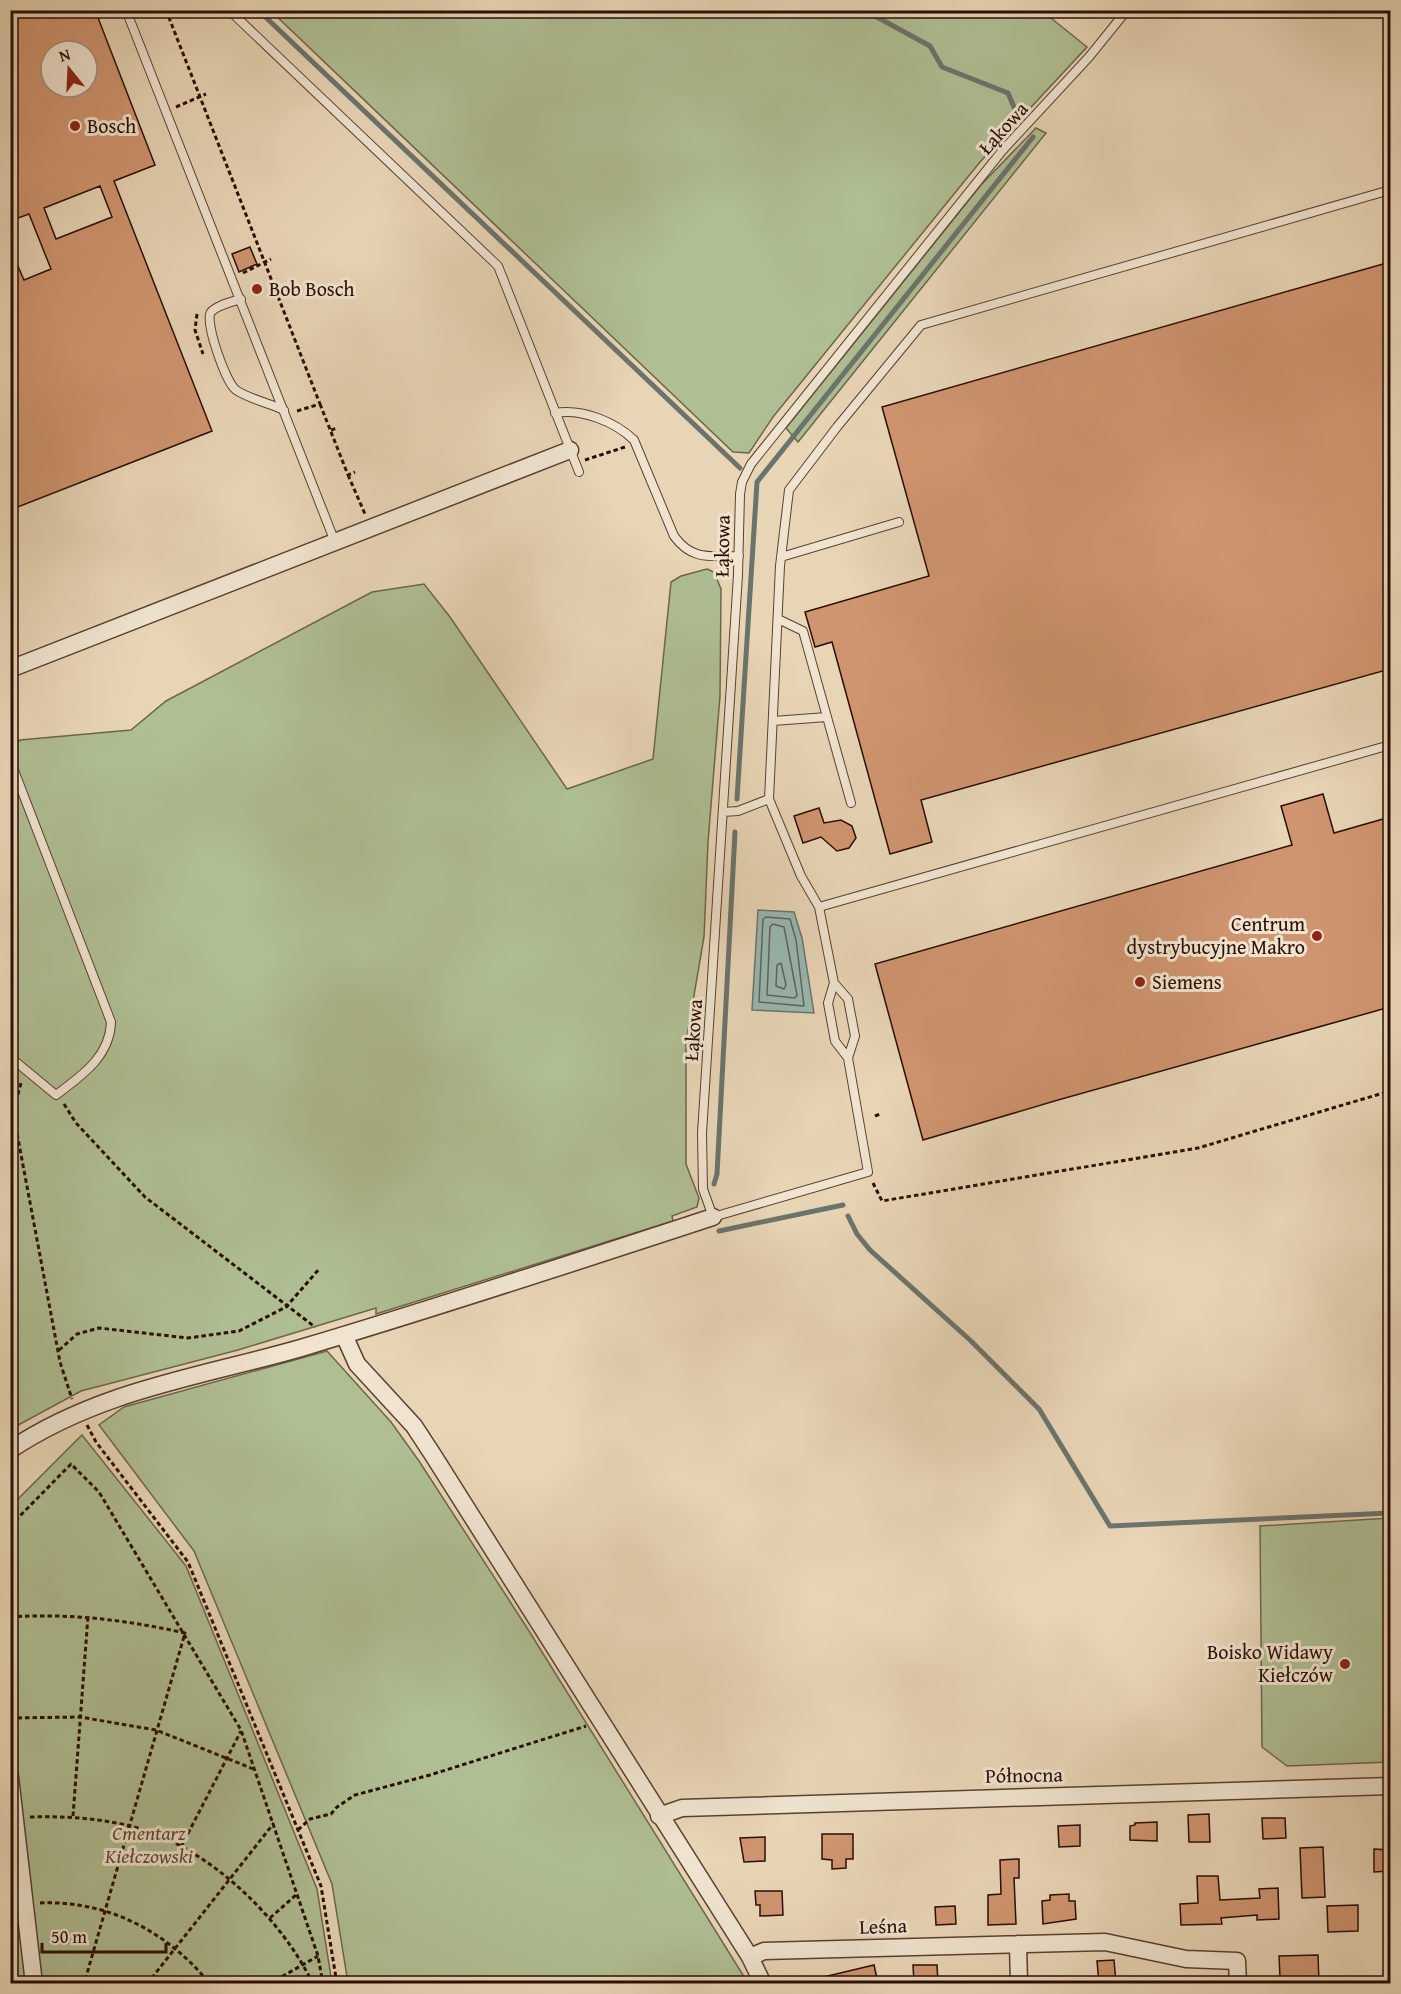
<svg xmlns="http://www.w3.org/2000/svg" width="1401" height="1994" font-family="'Gentium Book Plus',serif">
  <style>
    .green { fill: #afbe93; stroke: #6c664c; stroke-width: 1.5 }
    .water { fill: #97b8b2; stroke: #6b746c; stroke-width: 1.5 }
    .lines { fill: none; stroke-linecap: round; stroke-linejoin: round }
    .shore { stroke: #60635b; stroke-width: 1.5 }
    .stream { stroke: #6b746c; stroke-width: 5 }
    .building { fill: #cf9570; stroke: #2a0e04; stroke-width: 1.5; fill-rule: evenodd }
    .lane-casing { stroke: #5a4030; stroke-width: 10 }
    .street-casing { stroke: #5a4030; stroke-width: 19 }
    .path { stroke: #2a0e04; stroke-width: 3; stroke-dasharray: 4.5 3; stroke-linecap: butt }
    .lane { stroke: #f0e4d0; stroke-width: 8 }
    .street { stroke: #f0e4d0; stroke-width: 16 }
    .poi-dot { fill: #8f2418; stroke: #f0e4d0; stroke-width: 2 }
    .labels { text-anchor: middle; stroke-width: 6; stroke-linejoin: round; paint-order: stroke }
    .poi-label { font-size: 20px; fill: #2a0e04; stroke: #f0e4d0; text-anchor: start }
    .street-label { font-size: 20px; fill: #2a0e04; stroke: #f0e4d0 }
    .park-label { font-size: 20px; font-style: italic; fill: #594c36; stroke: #f0e4d0 }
  </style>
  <rect width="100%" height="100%" fill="#e8d5b6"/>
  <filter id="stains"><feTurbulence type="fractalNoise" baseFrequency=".00333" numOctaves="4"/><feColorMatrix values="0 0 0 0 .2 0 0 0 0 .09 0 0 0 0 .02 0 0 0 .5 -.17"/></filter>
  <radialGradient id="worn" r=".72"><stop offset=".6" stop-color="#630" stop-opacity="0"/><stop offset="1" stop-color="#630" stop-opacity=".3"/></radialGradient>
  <!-- green -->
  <path class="green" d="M1041 10 1087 47 980 162 773 417 749 453 733 452 271 11Z
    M1036 128 1046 133 798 442 786 428 981 185Z
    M707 569 714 572 721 589 720 696 708 842 704 937 686 1042V1164L699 1198 697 1207 672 1216 673 1221 376 1314V1308L238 1350 81 1391 11 1429V749L20 740 131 730 166 701 372 592 424 584 450 617 567 789 653 759 671 582 681 576Z
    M327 1351 391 1422 419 1461 529 1631 748 1983H348L332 1884 194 1551 99 1425 124 1407Z
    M82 1435 186 1566 317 1889 332 1983 11 1984V1506Z
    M1390 1518V1762L1287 1766 1262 1747 1260 1526Z"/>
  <!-- water -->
  <path class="water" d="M758 910 794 912 802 938 814 1013 752 1010Z"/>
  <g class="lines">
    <!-- shore -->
    <path class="shore" d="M766 917 790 919 796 940 804 1006 759 1002 763 919Z
      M773 924 784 927 797 995 795 998 767 995 770 927Z
      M781 963 786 985 784 989 776 986 777 965Z"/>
    <!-- stream -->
    <path class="stream" d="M258 10 740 468
      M864 10 930 46 942 67 1008 93 1020 121
      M737 799 757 482 1033 137
      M714 1184 717 1174 735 832
      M848 1216 857 1234 870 1250 970 1340 1039 1409 1110 1526 1390 1513
      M719 1231 843 1205"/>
  </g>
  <!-- building -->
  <path class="building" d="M10 10H95L155 165 114 181 212 431 10 510V386L15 384 10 374V248L24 280 51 269 29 214 10 221ZM51 51H87V87H51ZM100 186 112 217 56 239 44 208Z
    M250 247 257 264 239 272 232 254Z
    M1390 262V669L921 800 932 842 890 854 832 642 815 647 805 612 929 576 882 407Z
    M1323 794 1334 833 1390 817V1007L1058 1100 923 1140 875 964 1292 845 1281 806Z
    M819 808 824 823 841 820 852 826 856 838 849 848 837 851 821 837 803 843 794 816Z
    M1209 1814 1210 1842H1189L1188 1815Z
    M1262 1818H1285L1286 1838 1263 1839Z
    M1157 1822V1841L1130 1840V1826L1135 1825V1823Z
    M1080 1825V1846L1059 1847 1058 1826Z
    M822 1834H853V1859H846V1868L832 1869V1860L822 1859Z
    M765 1837V1861L744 1862 740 1838Z
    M1323 1847 1325 1897 1302 1898 1300 1848Z
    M1374 1849 1390 1850V1871L1374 1872Z
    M1019 1859V1878H1014L1016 1924 988 1925V1895L1001 1894 1000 1860Z
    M1197 1876H1218L1220 1900 1260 1898 1259 1889 1278 1888 1279 1919 1257 1920V1915L1221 1918 1222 1924 1181 1925 1180 1904 1198 1903Z
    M755 1891H782L783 1915 760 1916V1905H756Z
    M1069 1894V1901H1075L1076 1919 1043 1924 1042 1901 1050 1900V1895Z
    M1358 1905V1931L1328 1932 1327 1906Z
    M955 1906 956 1924 936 1925 935 1907Z
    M1318 1955 1319 1983H1289V1977H1280L1279 1956Z
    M1114 1960 1116 1983H1099L1097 1961Z
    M874 1965 878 1983H820L819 1978Z
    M913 1965H937L938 1983H914Z"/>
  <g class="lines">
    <defs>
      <path id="lane" d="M126 10 335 542
        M229 10 498 266 579 472
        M241 299C232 302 217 305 211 312 204 321 226 383 236 390 249 399 269 403 284 410
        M555 413C582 408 615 422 634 440L674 536C692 561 711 556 739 556
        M781 557 899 522
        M827 717 851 803
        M773 721 827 717 803 631 778 619
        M10 760 111 1022C110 1057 81 1076 56 1095L10 1057
        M769 799 780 566 789 490 837 427 921 325 1390 190
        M723 812 738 811 769 799 801 876 819 907
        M834 983 848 999 855 1036 848 1058 868 1172 713 1217 703 1189 702 1133 738 575 740 494 742 482 751 464 1002 151 1089 57 1127 10
        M848 1058 835 1041 828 1003 834 983 819 907 1390 745"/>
      <path id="street" d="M10 669 570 450
        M344 1335 357 1364 414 1426 433 1455 750 1957 763 1984
        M10 1450C100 1390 200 1377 301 1348 439 1307 576 1262 713 1217
        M10 1777 34 1984
        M659 1816 682 1808 1390 1786
        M1018 1944 1019 1984
        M750 1957 764 1951 1105 1942 1186 1959 1237 1961 1238 1984"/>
    </defs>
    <!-- lane casing -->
    <use href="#lane" class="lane-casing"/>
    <!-- street casing -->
    <use href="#street" class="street-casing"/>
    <!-- path -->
    <path class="path" d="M166 10 320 404 297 411
      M176 107 206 94
      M243 273 271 259
      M197 314 195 330 203 354
      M320 404 348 475 355 472
      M331 430 337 428
      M585 460 625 447
      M348 475 365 514
      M21 1083 13 1112 60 1362 72 1399
      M64 1104 76 1123 145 1197 315 1327
      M875 1116 880 1114
      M873 1183 882 1201 1198 1148 1390 1091
      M59 1350 77 1334 99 1328 188 1338 239 1331 286 1307 320 1268
      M87 1425 96 1442 188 1562 321 1886 337 1984
      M10 1526 71 1464 99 1492 241 1730 318 1956 323 1984
      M10 1617C70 1613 126 1620 185 1633L84 1984
      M10 1718 80 1717 156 1730 256 1770
      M73 1816 88 1616
      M30 1817C63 1816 94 1818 126 1825 203 1842 280 1915 313 1984
      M298 1830 310 1819 331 1814 337 1807 355 1795 430 1775 586 1726
      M181 1847 241 1731
      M40 1903C108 1900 168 1932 210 1984
      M270 1918 298 1893
      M147 1984 274 1823
      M269 1984 318 1956"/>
    <!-- lane -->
    <use href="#lane" class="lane"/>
    <!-- street -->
    <use href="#street" class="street"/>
  </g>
  <!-- markers -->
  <g class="poi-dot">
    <circle cx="75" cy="126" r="6"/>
    <circle cx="257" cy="289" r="6"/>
    <circle cx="1317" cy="936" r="6"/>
    <circle cx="1140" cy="982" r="6"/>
    <circle cx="1345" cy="1664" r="6"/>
  </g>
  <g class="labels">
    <!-- poi labels -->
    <g class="poi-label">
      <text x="87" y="133">Bosch</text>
      <text x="269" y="296">Bob Bosch</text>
      <text x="1305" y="931" text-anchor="end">Centrum<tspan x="1305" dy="23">dystrybucyjne Makro</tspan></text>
      <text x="1152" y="989">Siemens</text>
      <text x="1333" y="1659" text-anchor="end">Boisko Widawy<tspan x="1333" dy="23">Kiełczów</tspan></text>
    </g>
    <!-- street labels -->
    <g class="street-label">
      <text transform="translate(1003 128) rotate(-48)" y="7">Łąkowa</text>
      <text transform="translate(722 546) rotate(-89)" y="7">Łąkowa</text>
      <text transform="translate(693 1030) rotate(-86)" y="7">Łąkowa</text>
      <text transform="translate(1024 1775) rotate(-1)" y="7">Północna</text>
      <text transform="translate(883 1926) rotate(-2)" y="7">Leśna</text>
    </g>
    <!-- park labels -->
    <g class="park-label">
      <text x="149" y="1840">Cmentarz<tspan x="149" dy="23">Kiełczowski</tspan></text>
    </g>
  </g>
  <!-- margin -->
  <rect width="1401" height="1994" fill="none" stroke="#e8d5b6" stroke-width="36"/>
  <rect x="12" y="12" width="1377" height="1970" fill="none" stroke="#2a0e04" stroke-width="3"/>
  <rect x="18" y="18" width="1365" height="1958" fill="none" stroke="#2a0e04" stroke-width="1.5"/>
  <!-- north arrow -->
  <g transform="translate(69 69) rotate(342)"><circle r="28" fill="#f0e4d0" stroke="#a18e7e" stroke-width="1.5"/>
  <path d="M0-4.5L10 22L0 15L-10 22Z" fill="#8f2418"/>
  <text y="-9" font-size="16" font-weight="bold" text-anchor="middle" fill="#2a0e04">N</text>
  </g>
  <!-- scale -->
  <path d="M42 1943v9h124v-9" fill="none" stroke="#2a0e04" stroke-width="3"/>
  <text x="51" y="1943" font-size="18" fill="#2a0e04" stroke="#f0e4d0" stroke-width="4.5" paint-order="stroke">50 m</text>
  <rect width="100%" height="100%" filter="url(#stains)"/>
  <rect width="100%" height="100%" fill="url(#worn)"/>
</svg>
